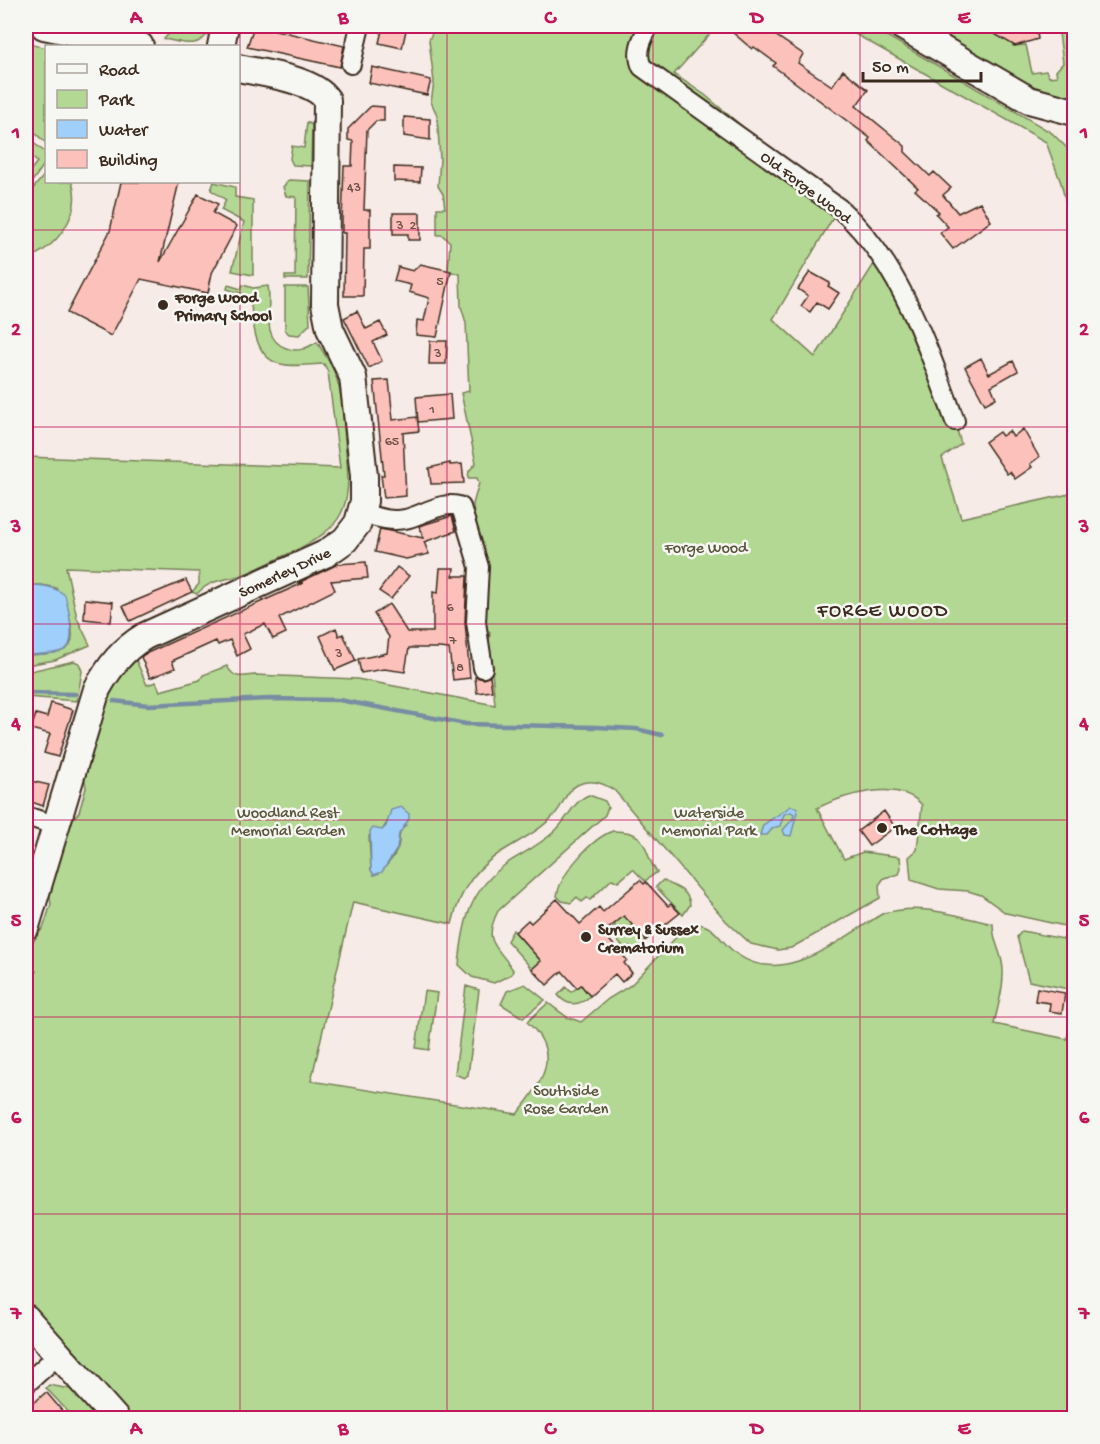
<svg xmlns="http://www.w3.org/2000/svg" width="1100" height="1444" font-family="'Gochi Hand',sans-serif">
  <style>
    .green { fill: #b3d893; stroke: #778158; stroke-width: 1.5; fill-rule: evenodd }
    .water { fill: #a0cffc; stroke: #788da3; stroke-width: 1.5 }
    .lines { fill: none; stroke-linecap: round; stroke-linejoin: round }
    .stream { stroke: #788da3; stroke-width: 4.5 }
    .building { fill: #fdc1bb; stroke: #3b2a1e; stroke-width: 1.5 }
    .street-casing { stroke: #3b2a1e; stroke-width: 22 }
    .secondary-casing { stroke: #3b2a1e; stroke-width: 30 }
    .street { stroke: #f6f6f2; stroke-width: 18 }
    .secondary { stroke: #f6f6f2; stroke-width: 26 }
    .grid { fill: none; stroke: #c2185b; stroke-width: 1.5; stroke-opacity: 0.55 }
    .poi-dot { fill: #3b2a1e; stroke: #f6f6f2; stroke-width: 2 }
    .labels { text-anchor: middle; stroke-width: 5; stroke-linejoin: round; paint-order: stroke }
    .number-label { font-size: 14px; fill: #6c5045 }
    .street-label { font-size: 16px; fill: #3b2a1e; stroke: #f6f6f2 }
    .poi-label { font-size: 16px; font-weight: bold; fill: #3b2a1e; stroke: #f6f6f2; text-anchor: start }
    .park-label { font-size: 16px; fill: #59563b; stroke: #f6f6f2 }
    .quarter-label { font-size: 20px; letter-spacing: 1.5px; fill: #3b2a1e; stroke: #f6f6f2 }
    .neatline { fill: none; stroke: #c2185b; stroke-width: 2 }
    .grid-label { font-size: 20px; text-anchor: middle; font-weight: bold; fill: #c2185b }
  </style>
  <rect width="100%" height="100%" fill="#f7ebe7"/>
  <filter id="ink" filterUnits="userSpaceOnUse"><feTurbulence type="fractalNoise" baseFrequency=".0167" numOctaves="2"/><feDisplacementMap in="SourceGraphic" scale="12" xChannelSelector="R" yChannelSelector="G"/><feConvolveMatrix kernelMatrix="1 2 1 2 8 2 1 2 1" color-interpolation-filters="sRGB"/></filter>
  <g filter="url(#ink)">
    <!-- green -->
    <path class="green" d="M176 26H214L212 33 208 32C199 50 181 42 164 39Z
      M435 26H717L674 74 705 95 839 208 773 319 815 357 881 253 956 426 961 444 942 458 961 518 1074 493V928L1006 913 981 895 968 891 939 889 911 880 909 857 917 850 922 805C898 778 844 795 817 808L844 859 863 852 900 857 901 869 899 874 884 878 879 885 880 898 791 948 778 950 751 944 726 921 615 791C604 783 591 778 577 785 565 792 564 804 555 814 543 828 526 837 511 846 478 864 460 888 452 924L353 902 311 1081 517 1114C542 1083 563 1054 527 1022L548 1003 567 1017 581 1022 608 999 631 985 680 933 682 935 696 924C713 924 720 940 732 950 779 992 841 938 882 914 920 902 956 916 993 924 993 941 999 947 1002 962 1006 981 998 1005 994 1024L1067 1039 1074 1003 1073 1415 1059 1418H131L26 1300V1004L36 971 26 968V952L44 926 51 904 48 888 68 824 79 812 86 788 84 774 104 708 116 680 135 658 147 685 156 682 160 691 200 680 203 675 227 666C234 679 241 677 254 675L357 679 495 705 491 660 488 653 490 632 482 627 489 568 474 519 473 504 479 483 477 478H468L469 471 476 463 461 393 469 391 466 323 461 306 460 274 448 271 450 242 442 235H437V208H445L443 194 438 186 440 159 437 115 431 102 434 82 429 40ZM389 819 406 825C396 832 401 837 398 847 396 855 382 873 374 875L371 870 369 836 382 831Z
      M841 26H870L1052 133 1067 148 1074 186V235L1061 183 1046 142Z
      M915 26H983L1012 40 1013 46 1026 45 1032 73 1046 71 1049 77 1057 76 1056 71 1063 63 1058 26H1066L1072 64V100L1060 104Z
      M26 43 46 48V143L26 125Z
      M307 122 312 125 311 166 293 165 290 159 292 146 304 148Z
      M30 140 46 153V162L31 183 26 176 37 162 26 152Z
      M46 173V182H72C83 215 55 249 26 259V197Z
      M289 180 310 181 308 279H285V276H295L296 197 286 196 283 187Z
      M214 182 235 187V197L253 200V275L232 271 244 222 221 210 226 200 211 190Z
      M228 285 241 289 243 285 253 288 268 286C272 306 260 339 286 348 298 353 307 348 317 342 323 352 331 363 335 374 344 397 343 426 346 451 352 508 345 527 292 552 275 560 259 568 242 575 224 581 210 579 197 594L192 592 199 584V572L66 567 77 618 90 645 55 660 26 665V655C37 654 54 655 64 650 84 641 62 600 56 588L42 585H26V457L340 468 328 372 324 364C310 364 290 368 277 363 252 354 253 317 250 296L227 289Z
      M285 287H308L310 324 299 335 289 334 285 330Z
      M74 661 79 663 82 671 77 701 26 697V672Z
      M589 795 605 801 608 807 605 815 498 911C482 943 497 945 513 970L512 974 494 983 472 977 459 965C463 920 470 889 509 862 525 852 541 844 555 831 567 820 574 800 589 795Z
      M613 831C652 831 641 851 657 872L645 881 633 869 618 882 612 879 590 900 587 898 582 902 577 897 571 903 562 901 557 896C560 874 592 838 613 831Z
      M663 880C675 888 689 889 690 905L683 915 656 887Z
      M642 897 636 929 646 940 637 949 630 946 624 948 609 932 615 926V921Z
      M513 930 541 961 532 969 507 941Z
      M1022 931 1074 941V990L1029 981 1017 937Z
      M525 984 545 1000 523 1018 501 1004 507 991Z
      M581 985 590 996C580 1006 567 1007 558 995L566 987 571 992Z
      M466 986 479 990 468 1075 464 1078 455 1074Z
      M424 991 437 993 429 1050 416 1048Z
      M49 1385 70 1389 96 1418H74L46 1388Z"/>
    <!-- water -->
    <path class="water" d="M26 585C41 585 52 585 65 595 68 607 78 644 64 650 54 655 37 654 26 655Z
      M791 806 798 808 791 836 785 835 783 830 793 819 794 814 791 812 784 814 780 826 773 828 767 835H760L763 825Z
      M401 807 409 814V819L399 834 397 849 382 872 374 875 371 870 370 831 373 828 382 830 386 826 391 810Z"/>
    <g class="lines">
      <!-- stream -->
      <path class="stream" d="M26 693 75 694
        M114 701 148 705 269 699 339 700 466 724 596 727 636 729 662 735"/>
    </g>
    <!-- building -->
    <path class="building" d="M254 26H276L275 30 344 46 340 67 247 47Z
      M383 26H407L402 48 379 43Z
      M725 26H782L775 35 803 54 798 63 832 86 843 70 868 90 856 106 905 146V152L930 176 934 172 951 188 943 195 958 213 980 202 991 221 953 249 940 233 948 227 936 214 939 212 915 190 918 188 868 141 870 138 773 66 776 63 754 47 752 49Z
      M981 26H1036L1038 39 1015 46Z
      M372 67 431 80 427 95 369 83Z
      M371 106 384 107V121H376L367 130 364 210H370V249H364L363 296H344L345 233H342V221L344 166H352L353 141 348 140V129Z
      M404 117 430 119V140L404 136Z
      M394 167 421 168 420 182 394 181Z
      M121 182H179L160 262 198 194 218 204 213 213 237 226 212 273 208 293 141 279 111 336 67 313 110 231Z
      M393 213H420V240H408V234H393Z
      M420 264 451 271 437 337 416 335 417 320 424 321 429 298 409 292 411 285 394 281 398 267 413 271Z
      M810 272 830 283 828 286 839 293 828 309 817 302 810 312 801 306 808 296 798 289Z
      M357 311 366 329 380 322 387 335 373 342 382 361 369 368 344 318Z
      M430 341H447L446 364H429Z
      M981 358 989 374 1013 361 1018 371 991 386 996 398 985 404 965 367Z
      M389 380 393 420 417 417 419 431 403 433 406 496 384 498 381 475H384L374 381Z
      M450 394 452 419 418 422 416 397Z
      M1023 429 1039 457 1030 464 1032 467 1015 479 1010 472 1007 474 985 442 999 432 1002 436 1009 431 1013 437Z
      M450 463V465L462 464 464 483 431 484 429 468Z
      M452 516 456 531 424 542 429 554 406 559 375 552 380 529 423 538 419 526Z
      M366 562 368 578 331 581 335 590 279 618 286 633 273 639 265 624 243 634 250 649 237 656 230 640 218 645 216 641 172 661 175 668 150 678 141 657 145 654 303 583H298L338 564Z
      M397 567 409 576 391 599 379 591Z
      M440 568H454L453 576H467L465 622 470 678 453 680 449 649 439 648H409L405 672 384 669 361 673 358 659 387 653 389 637 374 614 389 604 407 632H433V592L438 593Z
      M186 580 192 592 130 621 123 606Z
      M85 599 113 602 111 622 84 619Z
      M336 628 339 636 343 634 356 661 335 670 320 636Z
      M490 676 492 691 477 693 475 677 484 679Z
      M51 703 73 710 58 757 44 753 50 734 31 729 36 714 47 717Z
      M26 780 49 785 43 806 26 800Z
      M884 811 895 827 869 846 858 831Z
      M640 880 644 884 646 882 668 906 671 904 680 913 646 940 624 916 603 933 627 960 624 963 632 973 622 982 615 974 590 996 581 985 577 988 562 971 547 985 532 969 541 961 515 932 528 920 531 923 557 899 580 924 599 907 603 912Z
      M1037 988 1065 993 1062 1013 1049 1011 1050 1003 1035 1001Z
      M45 1393H47L69 1419H26V1410Z"/>
    <g class="lines">
      <defs>
        <path id="street" d="M649 26C642 39 635 52 642 67L839 208C900 262 927 346 955 421
          M351 64 360 26
          M362 513C376 517 390 522 405 519 421 516 445 499 461 507L479 567 476 622 483 668
          M26 816 57 826
          M26 1384 58 1355"/>
        <path id="secondary" d="M44 26 140 46
          M902 26 1029 100 1074 112
          M221 46 225 26
          M26 926 97 689C110 666 122 650 145 636L325 554 345 540 358 523 364 501V476L353 377 330 329 325 304 327 100C314 79 262 73 238 68
          M26 1318 115 1418"/>
      </defs>
      <!-- street casing -->
      <use href="#street" class="street-casing"/>
      <!-- secondary casing -->
      <use href="#secondary" class="secondary-casing"/>
      <!-- street -->
      <use href="#street" class="street"/>
      <!-- secondary -->
      <use href="#secondary" class="secondary"/>
    </g>
  </g>
  <!-- grid -->
  <path class="grid" d="M240 26V1418M447 26V1418M653 26V1418M860 26V1418M26 230H1074M26 427H1074M26 624H1074M26 820H1074M26 1017H1074M26 1214H1074"/>
  <!-- markers -->
  <g class="poi-dot">
    <circle cx="163" cy="305" r="6"/>
    <circle cx="882" cy="828" r="6"/>
    <circle cx="586" cy="937" r="6"/>
  </g>
  <g class="labels">
    <!-- number labels -->
    <g class="number-label">
      <text x="354" y="191">43</text>
      <text x="400" y="229">3</text>
      <text x="413" y="229">2</text>
      <text x="440" y="285">5</text>
      <text x="438" y="357">3</text>
      <text x="432" y="413">1</text>
      <text x="392" y="445">65</text>
      <text x="450" y="611">6</text>
      <text x="453" y="644">7</text>
      <text x="339" y="657">3</text>
      <text x="460" y="671">8</text>
    </g>
    <!-- street labels -->
    <g class="street-label">
      <text transform="translate(807 186) rotate(37)" y="6">Old Forge Wood</text>
      <text transform="translate(284 571) rotate(-25)" y="6">Somerley Drive</text>
    </g>
    <!-- poi labels -->
    <g class="poi-label">
      <text x="175" y="302">Forge Wood<tspan x="175" dy="18">Primary School</tspan></text>
      <text x="894" y="834">The Cottage</text>
      <text x="598" y="934">Surrey &amp; Sussex<tspan x="598" dy="18">Crematorium</tspan></text>
    </g>
    <!-- park labels -->
    <g class="park-label">
      <text x="706" y="552">Forge Wood</text>
      <text x="288" y="817">Woodland Rest<tspan x="288" dy="18">Memorial Garden</tspan></text>
      <text x="709" y="817">Waterside<tspan x="709" dy="18">Memorial Park</tspan></text>
      <text x="566" y="1095">Southside<tspan x="566" dy="18">Rose Garden</tspan></text>
    </g>
    <!-- quarter labels -->
    <g class="quarter-label">
      <text x="883" y="616">FORGE WOOD</text>
    </g>
  </g>
  <!-- margin -->
  <rect width="1100" height="1444" fill="none" stroke="#f6f6f2" stroke-width="66"/>
  <!-- legend -->
  <rect x="45" y="45" width="195" height="138" fill="#f6f6f2" stroke="#aba49d" stroke-width="1.5"/>
  <rect x="57" y="64" width="30" height="9" fill="#f6f6f2" stroke="#aba49d" stroke-width="1.5"/>
  <text x="99" y="75" font-size="18" fill="#3b2a1e">Road</text>
  <rect x="57" y="90" width="30" height="18" fill="#b3d893" stroke="#aba49d" stroke-width="1.5"/>
  <text x="99" y="105" font-size="18" fill="#3b2a1e">Park</text>
  <rect x="57" y="120" width="30" height="18" fill="#a0cffc" stroke="#aba49d" stroke-width="1.5"/>
  <text x="99" y="135" font-size="18" fill="#3b2a1e">Water</text>
  <rect x="57" y="150" width="30" height="18" fill="#fdc1bb" stroke="#aba49d" stroke-width="1.5"/>
  <text x="99" y="165" font-size="18" fill="#3b2a1e">Building</text>
  <!-- scale -->
  <path d="M863 72v9h118v-9" fill="none" stroke="#3b2a1e" stroke-width="3"/>
  <text x="872" y="72" font-size="18" fill="#3b2a1e" stroke="#f6f6f2" stroke-width="4.5" paint-order="stroke">50 m</text>
  <rect x="33" y="33" width="1034" height="1378" class="neatline"/>
  <g class="grid-label">
    <text x="136" y="23">A</text>
    <text x="343" y="23">B</text>
    <text x="550" y="23">C</text>
    <text x="757" y="23">D</text>
    <text x="964" y="23">E</text>
    <text x="16" y="138">1</text>
    <text x="1084" y="138">1</text>
    <text x="16" y="335">2</text>
    <text x="1084" y="335">2</text>
    <text x="16" y="532">3</text>
    <text x="1084" y="532">3</text>
    <text x="16" y="729">4</text>
    <text x="1084" y="729">4</text>
    <text x="16" y="926">5</text>
    <text x="1084" y="926">5</text>
    <text x="16" y="1123">6</text>
    <text x="1084" y="1123">6</text>
    <text x="16" y="1319">7</text>
    <text x="1084" y="1319">7</text>
    <text x="136" y="1434">A</text>
    <text x="343" y="1434">B</text>
    <text x="550" y="1434">C</text>
    <text x="757" y="1434">D</text>
    <text x="964" y="1434">E</text>
  </g>
</svg>
